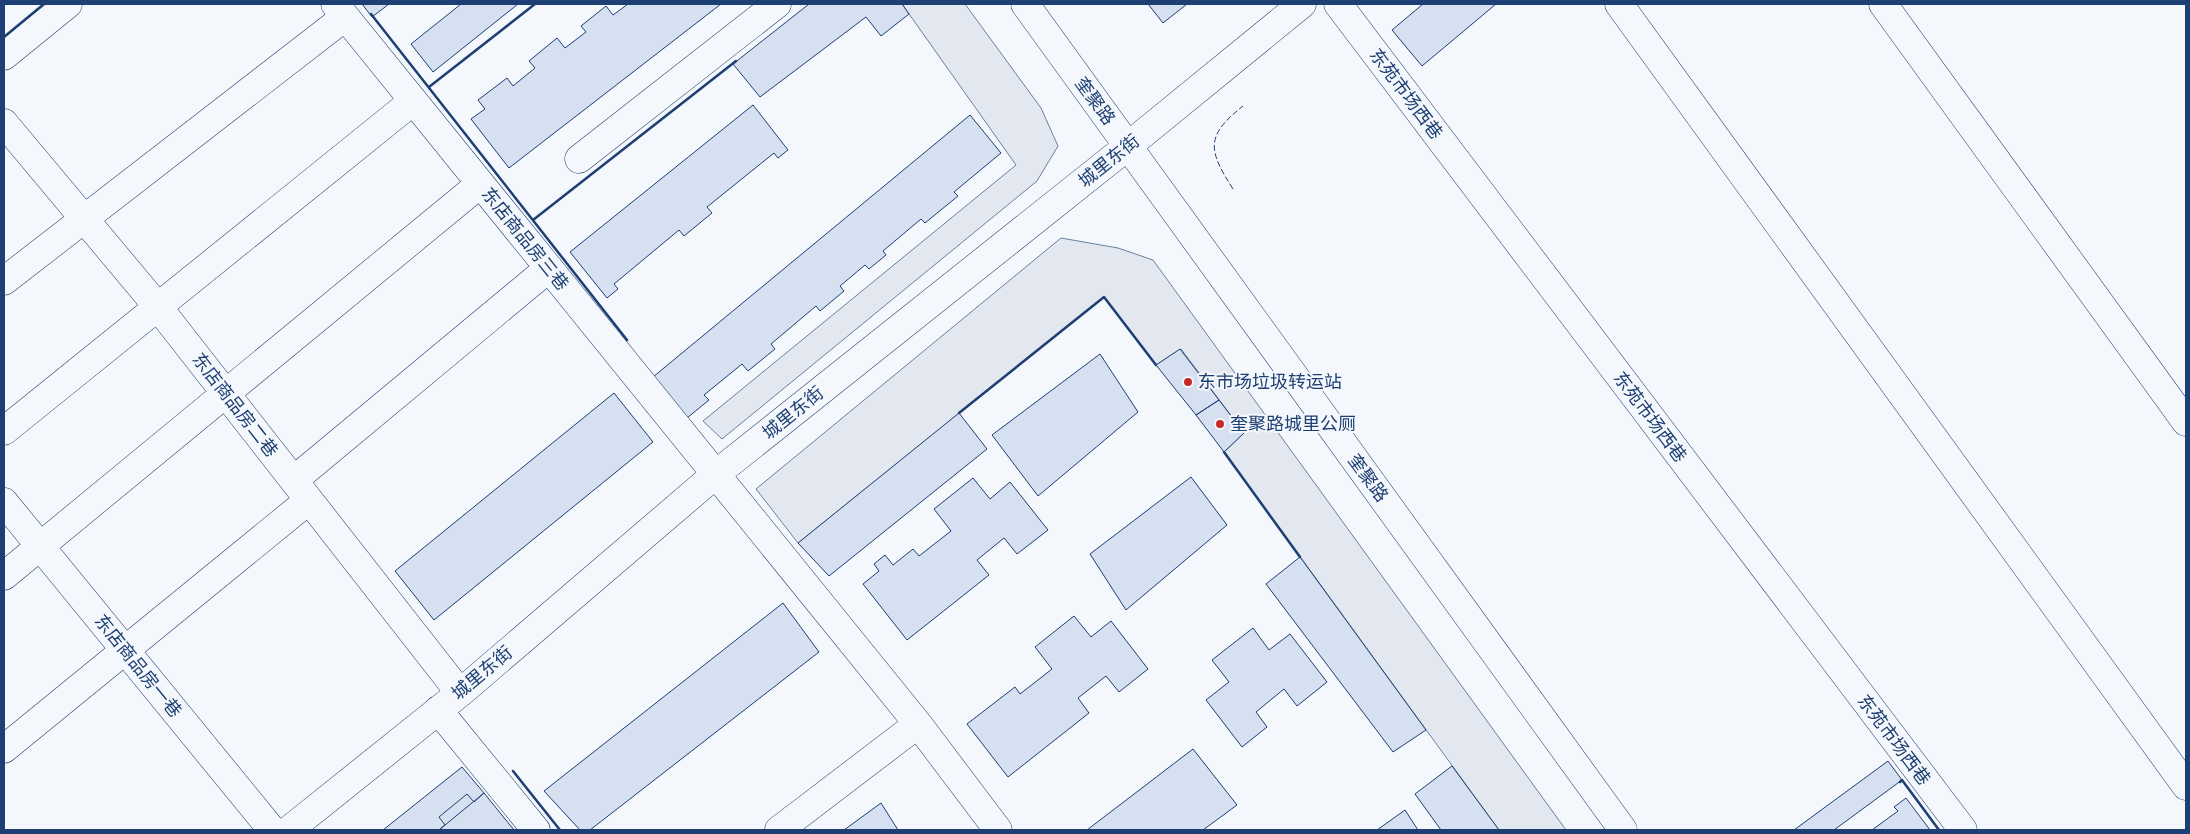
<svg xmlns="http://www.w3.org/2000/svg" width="2190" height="834" font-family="Karla,'Noto Sans SC',sans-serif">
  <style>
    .parking { fill: #e3e8f0; stroke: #687fa3 }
    .building { fill: #d5e0f0; stroke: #1d3f73 }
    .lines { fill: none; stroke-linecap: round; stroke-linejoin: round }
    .minor-casing { stroke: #1d3f73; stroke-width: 29 }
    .minor { stroke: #f4f7fb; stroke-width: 28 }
    .fence { stroke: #1d3f73; stroke-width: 1; stroke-dasharray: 6 2.5; stroke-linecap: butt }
    .wall { stroke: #1d3f73; stroke-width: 2.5 }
    .poi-dot { fill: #c62828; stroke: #f4f7fb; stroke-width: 2 }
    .labels { text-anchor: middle; stroke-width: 4; stroke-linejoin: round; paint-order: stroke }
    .street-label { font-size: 18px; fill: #1d3f73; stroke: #f4f7fb }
    .poi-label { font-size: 18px; fill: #1d3f73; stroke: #f4f7fb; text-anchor: start }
  </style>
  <rect width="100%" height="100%" fill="#f4f7fb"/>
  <!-- parking -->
  <path class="parking" d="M902 4H965L1041 108 1058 146 1037 181 722 439 703 421 1016 165Z
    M1061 238 1118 248 1153 260 1566 830H1499L1224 452 1244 433 1181 349 1156 365 1104 297 798 543 756 489Z"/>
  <!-- building -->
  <path class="building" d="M362 4H389L372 17Z
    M461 4H518L433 72 411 44Z
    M628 4H721L509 168 471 119 485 109 478 100 507 78 513 86 535 68 529 61 557 38 565 48 586 32 581 26 606 6 613 15Z
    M809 4H902L909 14 881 36 866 17 760 97 733 64Z
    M1148 4H1187L1163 23Z
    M1423 4H1496L1422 66 1392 30Z
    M753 105 788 150 778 158 774 153 707 207 712 213 684 236 679 230 614 284 618 289 607 298 570 252Z
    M970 115 1001 153 954 192 958 196 925 223 921 219 883 251 886 255 869 269 865 265 840 286 844 291 820 311 816 306 771 344 775 349 748 371 742 364 704 395 709 400 687 418 653 377Z
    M1180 349 1219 400 1196 415 1156 365Z
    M1100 354 1138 412 1038 496 992 435Z
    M614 393 653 442 434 620 395 571Z
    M1219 400 1244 433 1224 452 1196 415Z
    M959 413 987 449 829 576 798 543Z
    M1191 477 1227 525 1126 610 1090 554Z
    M973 478 990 499 1010 482 1048 530 1017 554 1004 538 977 560 989 575 907 640 863 584 879 571 874 564 885 555 893 565 913 549 919 556 951 531 934 509Z
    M1300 557 1426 730 1393 752 1266 584Z
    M783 603 819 652 590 830H580L544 791Z
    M1074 616 1091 637 1111 621 1148 669 1119 692 1106 676 1078 698 1089 713 1008 777 967 724 1015 687 1020 694 1052 669 1035 647Z
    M1253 628 1269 650 1290 634 1327 682 1297 706 1284 689 1256 712 1267 727 1242 747 1206 700 1229 682 1212 660Z
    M1193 749 1237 805 1203 830H1087Z
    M1888 761 1902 780 1834 830H1794Z
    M1452 766 1499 830H1441L1415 794Z
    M462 767 484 793 439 830H383Z
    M484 793 514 830H439L445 825 439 817 467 794 474 802Z
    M1906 798 1930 830H1872L1898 811 1894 807Z
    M881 803 898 830H844Z
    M1405 810 1418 830H1377Z"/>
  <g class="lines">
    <defs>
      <path id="minor" d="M335 4 918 724 998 830
        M1025 4 1623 830
        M1338 4 1963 830
        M1619 4 2186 786
        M1883 4 2186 422
        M4 56 68 4
        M4 123 158 307 460 693
        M579 159 777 4
        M4 281 345 17
        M4 431 413 101
        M294 480 549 268
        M4 502 272 830
        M4 576 480 184
        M438 710 536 830
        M4 749 309 500
        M289 830 460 693 716 474 1128 146 1302 4
        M779 830 918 724"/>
    </defs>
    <!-- minor casing -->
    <use href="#minor" class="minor-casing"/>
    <!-- minor -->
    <use href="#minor" class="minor"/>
    <!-- fence -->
    <path class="fence" d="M1233 189C1208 150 1205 136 1243 106"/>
    <!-- wall -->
    <path class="wall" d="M371 14 627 340
      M4 37 44 4
      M429 87 535 4
      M533 220 736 61
      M959 413 1104 297 1156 365
      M1224 452 1300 557
      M513 771 560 830
      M1900 782 1902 780 1939 830"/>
  </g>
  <!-- markers -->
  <g class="poi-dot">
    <circle cx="1188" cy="382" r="5"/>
    <circle cx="1220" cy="424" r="5"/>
  </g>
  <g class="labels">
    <!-- street labels -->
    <g class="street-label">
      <text transform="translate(1406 94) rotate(53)" y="6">东苑市场西巷</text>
      <text transform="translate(1095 101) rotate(54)" y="6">奎聚路</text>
      <text transform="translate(1109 161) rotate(-39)" y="6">城里东街</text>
      <text transform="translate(525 239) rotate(51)" y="6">东店商品房三巷</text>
      <text transform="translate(235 405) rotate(52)" y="6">东店商品房二巷</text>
      <text transform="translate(793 413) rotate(-39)" y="6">城里东街</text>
      <text transform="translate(1650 417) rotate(53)" y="6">东苑市场西巷</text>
      <text transform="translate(1368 478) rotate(54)" y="6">奎聚路</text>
      <text transform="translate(138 666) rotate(51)" y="6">东店商品房一巷</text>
      <text transform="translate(482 673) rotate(-40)" y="6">城里东街</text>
      <text transform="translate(1894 740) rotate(53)" y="6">东苑市场西巷</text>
    </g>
    <!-- poi labels -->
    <g class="poi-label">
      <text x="1198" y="388">东市场垃圾转运站</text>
      <text x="1230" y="430">奎聚路城里公厕</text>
    </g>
  </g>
  <!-- border -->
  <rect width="2190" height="834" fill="none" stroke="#1d3f73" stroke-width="10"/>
</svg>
